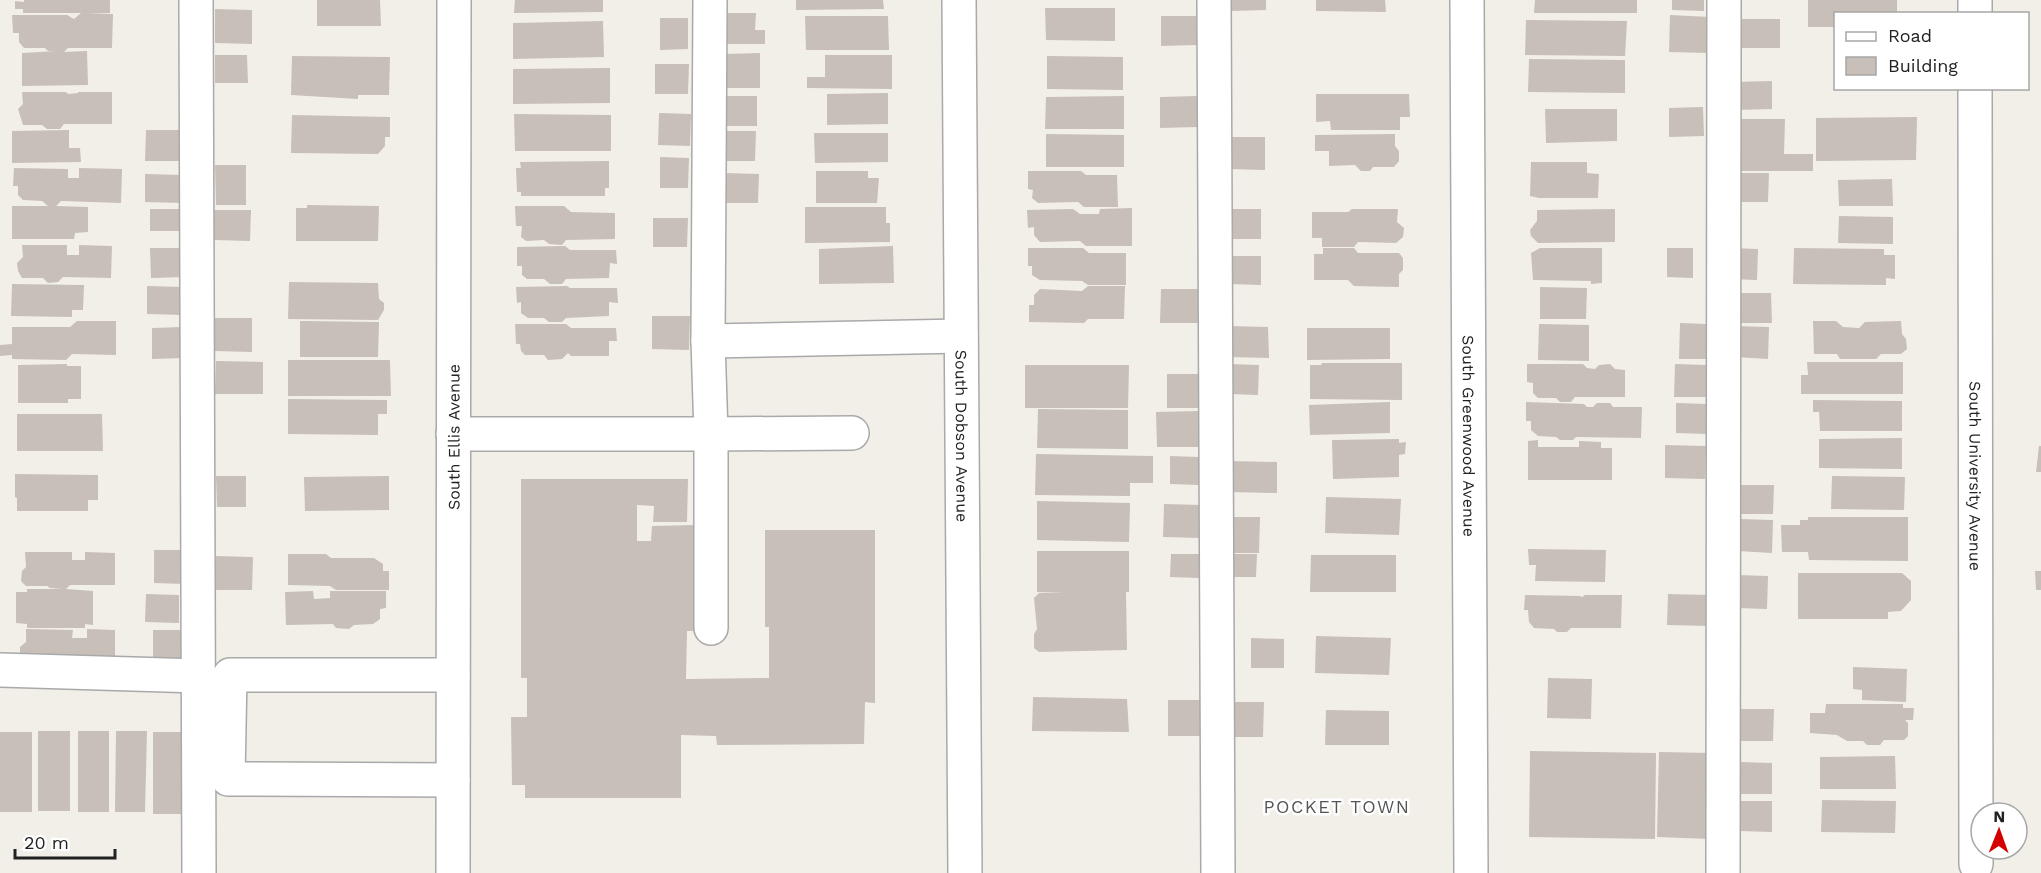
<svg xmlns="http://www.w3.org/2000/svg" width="2041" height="873" font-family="'Work Sans',sans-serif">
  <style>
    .building { fill: #c7bfb8 }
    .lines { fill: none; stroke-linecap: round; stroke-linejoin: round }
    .minor-casing { stroke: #a9a9a9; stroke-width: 36 }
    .minor { stroke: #fff; stroke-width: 33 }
    .labels { text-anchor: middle; stroke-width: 5; stroke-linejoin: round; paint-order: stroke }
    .street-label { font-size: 16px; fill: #222; stroke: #fff }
    .neighbourhood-label { font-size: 18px; letter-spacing: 1.5px; fill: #555; stroke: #fff }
  </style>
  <rect width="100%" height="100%" fill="#f2efe9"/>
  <!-- building -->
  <path class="building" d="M24 0H110V13L87 14H113L112 48H68L64 52 87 51 88 85 22 86V53L57 51H48L45 48H24L19 42V33H13L12 15H67L74 19 81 13H23V9H15V1L24 2Z
    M317 0H380L381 26H317Z
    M515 0H603V12L514 13Z
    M796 0H883L884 9 796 10Z
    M1231 0H1266V10L1231 11Z
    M1316 0H1385L1386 12 1316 11Z
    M1535 0H1637V13H1534Z
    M1672 0H1704V11L1672 10Z
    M1808 0H1897V14H1836V27H1808Z
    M1045 8H1115V41L1046 40Z
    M215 9 252 10V44L215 43Z
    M722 13H756L755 30H765V44H723Z
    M1670 15 1710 17 1708 53 1669 52Z
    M805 16H888L889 50H806Z
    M1161 16H1196L1197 45 1161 46Z
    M660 18H688V49L660 50Z
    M1736 19H1780V48H1736Z
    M1526 20 1627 21 1625 56 1525 55Z
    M603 21 604 57 513 59V23Z
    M760 53V88H724V54Z
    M215 55H247L248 83H215Z
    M825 55H892V89L807 88V77H825Z
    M292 56 390 57 389 95H358V99L291 95Z
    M1047 56 1123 57V90L1047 89Z
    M1529 59 1625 60V93L1528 92Z
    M655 64H689L688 94H655Z
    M610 68V103L513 104V69Z
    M1772 81V109L1736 110 1735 82Z
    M22 92H66L68 94 78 93V92H112V124H64L60 129H47L42 125H23L18 109 23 104Z
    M888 93V124L827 125V94Z
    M1316 94H1409L1410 117H1400V130H1331L1330 121 1316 122Z
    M723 96H757V126H723Z
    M1124 96V129H1045L1046 97Z
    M1198 96V127L1160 128V97Z
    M1703 107 1704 136 1669 137V108Z
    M1545 109H1617V141L1546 143Z
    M659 113 691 114 690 146 658 145Z
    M514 114 611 115V151H515Z
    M292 115 390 117V137H385V146L378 154 291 153Z
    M1917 117 1916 160 1816 161V118Z
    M1734 119H1785L1784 154H1813V171H1734Z
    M69 130V148H80L81 162 12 163V131Z
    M146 130H182L181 161H145Z
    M721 131H756L755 161H722Z
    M814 133H888V162L815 163Z
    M1046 134 1124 135V167H1046Z
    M1395 134V146L1399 151V161L1394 167H1373L1370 171H1361L1355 165 1329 166V151H1315V135Z
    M1228 137H1265V170L1228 169Z
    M660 157 689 158 688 188H660Z
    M609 161V188H605V196H521V192H517L516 168H521L520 162Z
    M1531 162H1587V173L1599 174 1598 198H1539L1530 196Z
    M215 165H246V205H216Z
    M14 168 68 169V178H79V168L122 169 121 203 61 201 56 206 88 207V232L75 233 74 239H12V206H48L42 201 23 200 18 195V186H13Z
    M816 171H868V178H879L877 203H816Z
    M1028 171H1081L1086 175H1117L1118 207H1084L1078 202 1038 203 1032 198 1033 190 1028 189Z
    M725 173 759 174 758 203H725Z
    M1735 173H1769L1768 202H1735Z
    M145 174 183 175 182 203 145 202Z
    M1892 179 1893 206H1839L1838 180Z
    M307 205 379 206 378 241H296V208H307Z
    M515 206H564L571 212 615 213V239L566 240 562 245 549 244 544 240 526 241 521 237 522 226H516Z
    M805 207H886V223H890V242L805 243Z
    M1132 208V246H1086L1080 241 1040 242 1034 235V227L1028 228 1027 210 1073 209 1080 214H1099L1100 209Z
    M150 209H182V231H150Z
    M1229 209H1261V239H1229Z
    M1352 209H1398L1397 222 1404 228 1403 237 1396 243 1358 242 1354 247H1322V238H1312V212H1348Z
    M1615 209V242L1538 243 1531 236 1530 230 1537 221V210Z
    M214 210H251L250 241 214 240Z
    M1839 216 1893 217V244L1838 243Z
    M653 218H688L687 247H653Z
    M22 245H67V255H79V245L112 246 111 278 63 277 58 282 48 283 43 278H22L18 271 17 263 23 257Z
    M565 246 570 250H616L617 264 610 263 609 278 566 279 562 284H550L544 279H527L522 275V266H517V247Z
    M893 246 894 283 819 284V249Z
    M150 248H185V277L151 278Z
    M1028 248H1083L1089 253H1126V285H1088L1082 281 1040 280 1032 275V266H1028Z
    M1323 248H1354L1358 253H1399L1403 258V270L1399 274V287L1354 286 1348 280H1314V254H1323Z
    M1540 248H1602V283L1591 284V281L1533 280 1531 253Z
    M1667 248H1693V278L1667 277Z
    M1731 248 1758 249 1757 280 1730 279Z
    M1794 248 1884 249V255H1895V279L1886 278V285L1793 284Z
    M1229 256H1261V285L1229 284Z
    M289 282 378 283 379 299 384 303V310L378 320 288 319Z
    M12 284 84 285 83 310H72V317L11 316Z
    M147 286 183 287V315L147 314Z
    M567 286 570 288H617L618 303 609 302V316L566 318 562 322H549L544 318H528L521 313V302L517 303 516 287Z
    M1088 286H1125L1124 319H1088L1084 323 1029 322V305H1034V295L1040 289 1082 291Z
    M1540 287 1587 288 1586 319H1540Z
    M1161 289H1199V323H1160Z
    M1735 293H1771L1772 323H1736Z
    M652 316H690L689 350 652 349Z
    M214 318H252V352L214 351Z
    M77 321H116V355L72 354 66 360 12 359V355L0 356V345L12 344V327H70Z
    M300 321 379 322 378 357H300Z
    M1813 321H1836L1843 327 1859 328 1865 322 1901 321 1902 334 1906 339 1907 349 1901 354H1881L1876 359H1840L1837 354H1814Z
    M1680 323 1707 324 1706 359H1679Z
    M515 324H566L571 328H616L617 341H609V356H571L568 353 562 359 548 360 544 355H525L521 351 520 344H516Z
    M1539 324 1589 325V361L1538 360Z
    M1229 326 1268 327 1269 358 1229 357Z
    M1734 326 1769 327 1768 359 1734 357Z
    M183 327V358L152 359V328Z
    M1307 328H1390V359L1307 360Z
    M288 360H390L391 396H288Z
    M216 361 263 362V394H215Z
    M1807 362H1903V394H1801V375H1808Z
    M1322 363H1402V400L1310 399V365H1321Z
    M67 364V366H81V399H68V403H18V365Z
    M1229 364 1259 365 1258 395 1229 394Z
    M1527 364H1583L1587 368 1595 369 1599 365 1610 364 1615 369 1625 370V397H1575L1571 402H1560L1556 398H1538L1533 393V383L1527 382Z
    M1675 364 1707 365 1706 397H1674Z
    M1025 365H1129L1128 408H1025Z
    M1167 374H1200V408H1167Z
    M288 399 387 400V414H378V435L288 434Z
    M1813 400 1902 401V431H1820L1819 412H1813Z
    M1390 402V433L1310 435 1309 405Z
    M1526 402 1584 404 1587 407H1593L1597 403H1610L1613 407H1642L1641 438 1576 437 1573 440H1560L1556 437 1538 436 1531 430V421H1526Z
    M1676 403 1707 404V434L1676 433Z
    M1038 409 1128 410V449L1037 448Z
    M1199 411 1200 447H1157L1156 412Z
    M17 414H102L103 451H17Z
    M1902 438V469L1819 468V439Z
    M1399 439V443L1406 442 1405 454 1399 455V477L1333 479 1332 440Z
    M1538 440V447H1579V441L1601 442V448H1612V480H1528V441Z
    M1665 445 1706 446 1705 479 1665 478Z
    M2039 446H2041V472H2036Z
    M1036 454 1153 456V483H1130V496L1035 495Z
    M1170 456 1199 457V485L1170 484Z
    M1231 461 1277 462V493L1231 492Z
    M15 474 98 475V500H88V511H17V498L15 497Z
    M216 476H246V507H217Z
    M389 476V510L305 511 304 477Z
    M1832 476 1905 477 1904 510 1831 509Z
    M521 479H688L687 522H653L654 506 637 505V541H651L652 526 696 525 697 631H687L686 679 769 678V627H765V530H875V703L865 702 864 744 717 745 716 736 681 735V798H525V785H512L511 717H527V678H521Z
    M1739 485H1774L1773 514H1739Z
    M1326 497 1401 499 1399 535 1325 533Z
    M1037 501 1130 503 1129 542 1037 540Z
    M1164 504 1202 505 1200 538 1163 537Z
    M1229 517H1260L1259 553H1228Z
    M1808 517H1908V561L1809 560 1808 552H1782L1781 525H1800V520H1808Z
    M1739 519 1773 520 1772 553 1738 551Z
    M1528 549 1606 550 1605 582 1535 581 1536 565H1529Z
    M154 550H185V584L154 583Z
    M1037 551H1129V592H1126L1127 650 1039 652 1034 648V634L1037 629 1034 598 1039 593H1065L1037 592Z
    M25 552H72V560H85V552L115 553V585H70L66 589 93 591V625L85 624V628H27V624L16 623V592H27V589H63L50 588 47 586H26L21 581 22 571 26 567Z
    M288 554H326L331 558H374L383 564V571H389V590H336L330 586 288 585Z
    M1171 554H1200L1199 578 1170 577Z
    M1228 554H1257L1256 577H1228Z
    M1311 555H1396V592H1310Z
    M216 556 253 557 252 590H215Z
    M2035 571H2041V590H2036Z
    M1798 573H1902L1911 581V600L1901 611 1888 612V619H1798Z
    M1738 575 1768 576 1767 609 1737 608Z
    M313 591 314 599 330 598V591H386V608L380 609V619L373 624 354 625 349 629 336 628 333 624 286 625 285 592Z
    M146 594 179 595V623L145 622Z
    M1668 594 1709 595 1708 626 1667 625Z
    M1525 595 1580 596 1582 597 1585 595H1622L1621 628H1571L1567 632H1557L1554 629 1534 628 1529 622 1528 610H1524Z
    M26 629 73 630 72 638H87V629L115 630V662L20 657V647L26 642Z
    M153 630H183V660H153Z
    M1316 636 1391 638 1389 675 1315 673Z
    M1251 638 1284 639V668H1251Z
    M1853 667 1907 669 1906 702 1862 700V690L1853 689Z
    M1548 678 1592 679 1591 719 1547 718Z
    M1033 697 1127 699 1129 732 1032 731Z
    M1168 700H1200V736H1168Z
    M1232 702H1264L1263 737H1232Z
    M1826 704H1903V708H1914L1913 720H1905L1908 723V736L1904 740H1884L1880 745H1867L1863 741H1847L1837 735 1810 733V713H1825Z
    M1738 709H1774L1773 741H1738Z
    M1326 710 1389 711V745H1325Z
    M38 731H70V811H38Z
    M78 731H109V812H78Z
    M116 731H147L145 812H115Z
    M0 732H32V812H0Z
    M153 732H185L186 814H153Z
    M1530 751 1656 753 1655 839 1529 837Z
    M1659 752 1711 753 1710 839 1657 837Z
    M1895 756 1896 789H1820V757Z
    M1739 762 1772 763V794H1738Z
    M1822 800 1896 801 1895 833 1821 832Z
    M1739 801H1772V832L1739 831Z"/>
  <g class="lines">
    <defs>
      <g id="minor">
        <path d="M196 0 199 873"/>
        <path d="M710 0 708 341 711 434 852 433"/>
        <path id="s1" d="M959 0 965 873"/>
        <path d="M1214 0 1218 873"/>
        <path id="s2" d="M1467 0 1471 873"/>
        <path d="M1975 0V14"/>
        <path id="s3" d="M1975 88 1976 864"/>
        <path d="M708 341 961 336"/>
        <path d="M453 434H711V628"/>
        <path d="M0 670 199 676"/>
        <path d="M453 780 228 779 230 675H453"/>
        <path id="s4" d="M453 873 454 0"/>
        <path d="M1723 873 1724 0"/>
      </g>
    </defs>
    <!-- minor casing -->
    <use href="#minor" class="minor-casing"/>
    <!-- minor -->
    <use href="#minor" class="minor"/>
  </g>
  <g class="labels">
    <!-- street labels -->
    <g class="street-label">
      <text dy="6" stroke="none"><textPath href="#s1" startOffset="436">South Dobson Avenue</textPath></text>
      <text dy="6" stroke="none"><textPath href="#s4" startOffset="436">South Ellis Avenue</textPath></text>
      <text dy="6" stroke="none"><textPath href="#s2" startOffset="436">South Greenwood Avenue</textPath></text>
      <text dy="6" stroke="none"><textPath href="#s3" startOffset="388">South University Avenue</textPath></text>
    </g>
    <!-- neighbourhood labels -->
    <g class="neighbourhood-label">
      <text x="1337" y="813">POCKET TOWN</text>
    </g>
  </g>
  <!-- legend -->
  <rect x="1834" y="12" width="195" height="78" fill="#ffffff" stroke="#a7a7a7" stroke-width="1.5"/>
  <rect x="1846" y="32" width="30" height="9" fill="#ffffff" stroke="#a7a7a7" stroke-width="1.5"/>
  <text x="1888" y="42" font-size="18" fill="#222222">Road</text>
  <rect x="1846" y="57" width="30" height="18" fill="#c7bfb8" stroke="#a7a7a7" stroke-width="1.5"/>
  <text x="1888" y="72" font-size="18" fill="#222222">Building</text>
  <!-- north arrow -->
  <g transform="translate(1999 831) rotate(1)"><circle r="28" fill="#ffffff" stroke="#a7a7a7" stroke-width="1.5"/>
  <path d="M0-4.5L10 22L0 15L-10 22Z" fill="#d40000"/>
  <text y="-9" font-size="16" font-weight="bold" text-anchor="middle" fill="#222222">N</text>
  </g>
  <!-- scale -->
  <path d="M15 849v9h100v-9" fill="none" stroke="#222222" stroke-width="3"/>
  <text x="24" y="849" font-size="18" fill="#222222" stroke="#ffffff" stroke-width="4.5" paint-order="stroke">20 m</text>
</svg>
